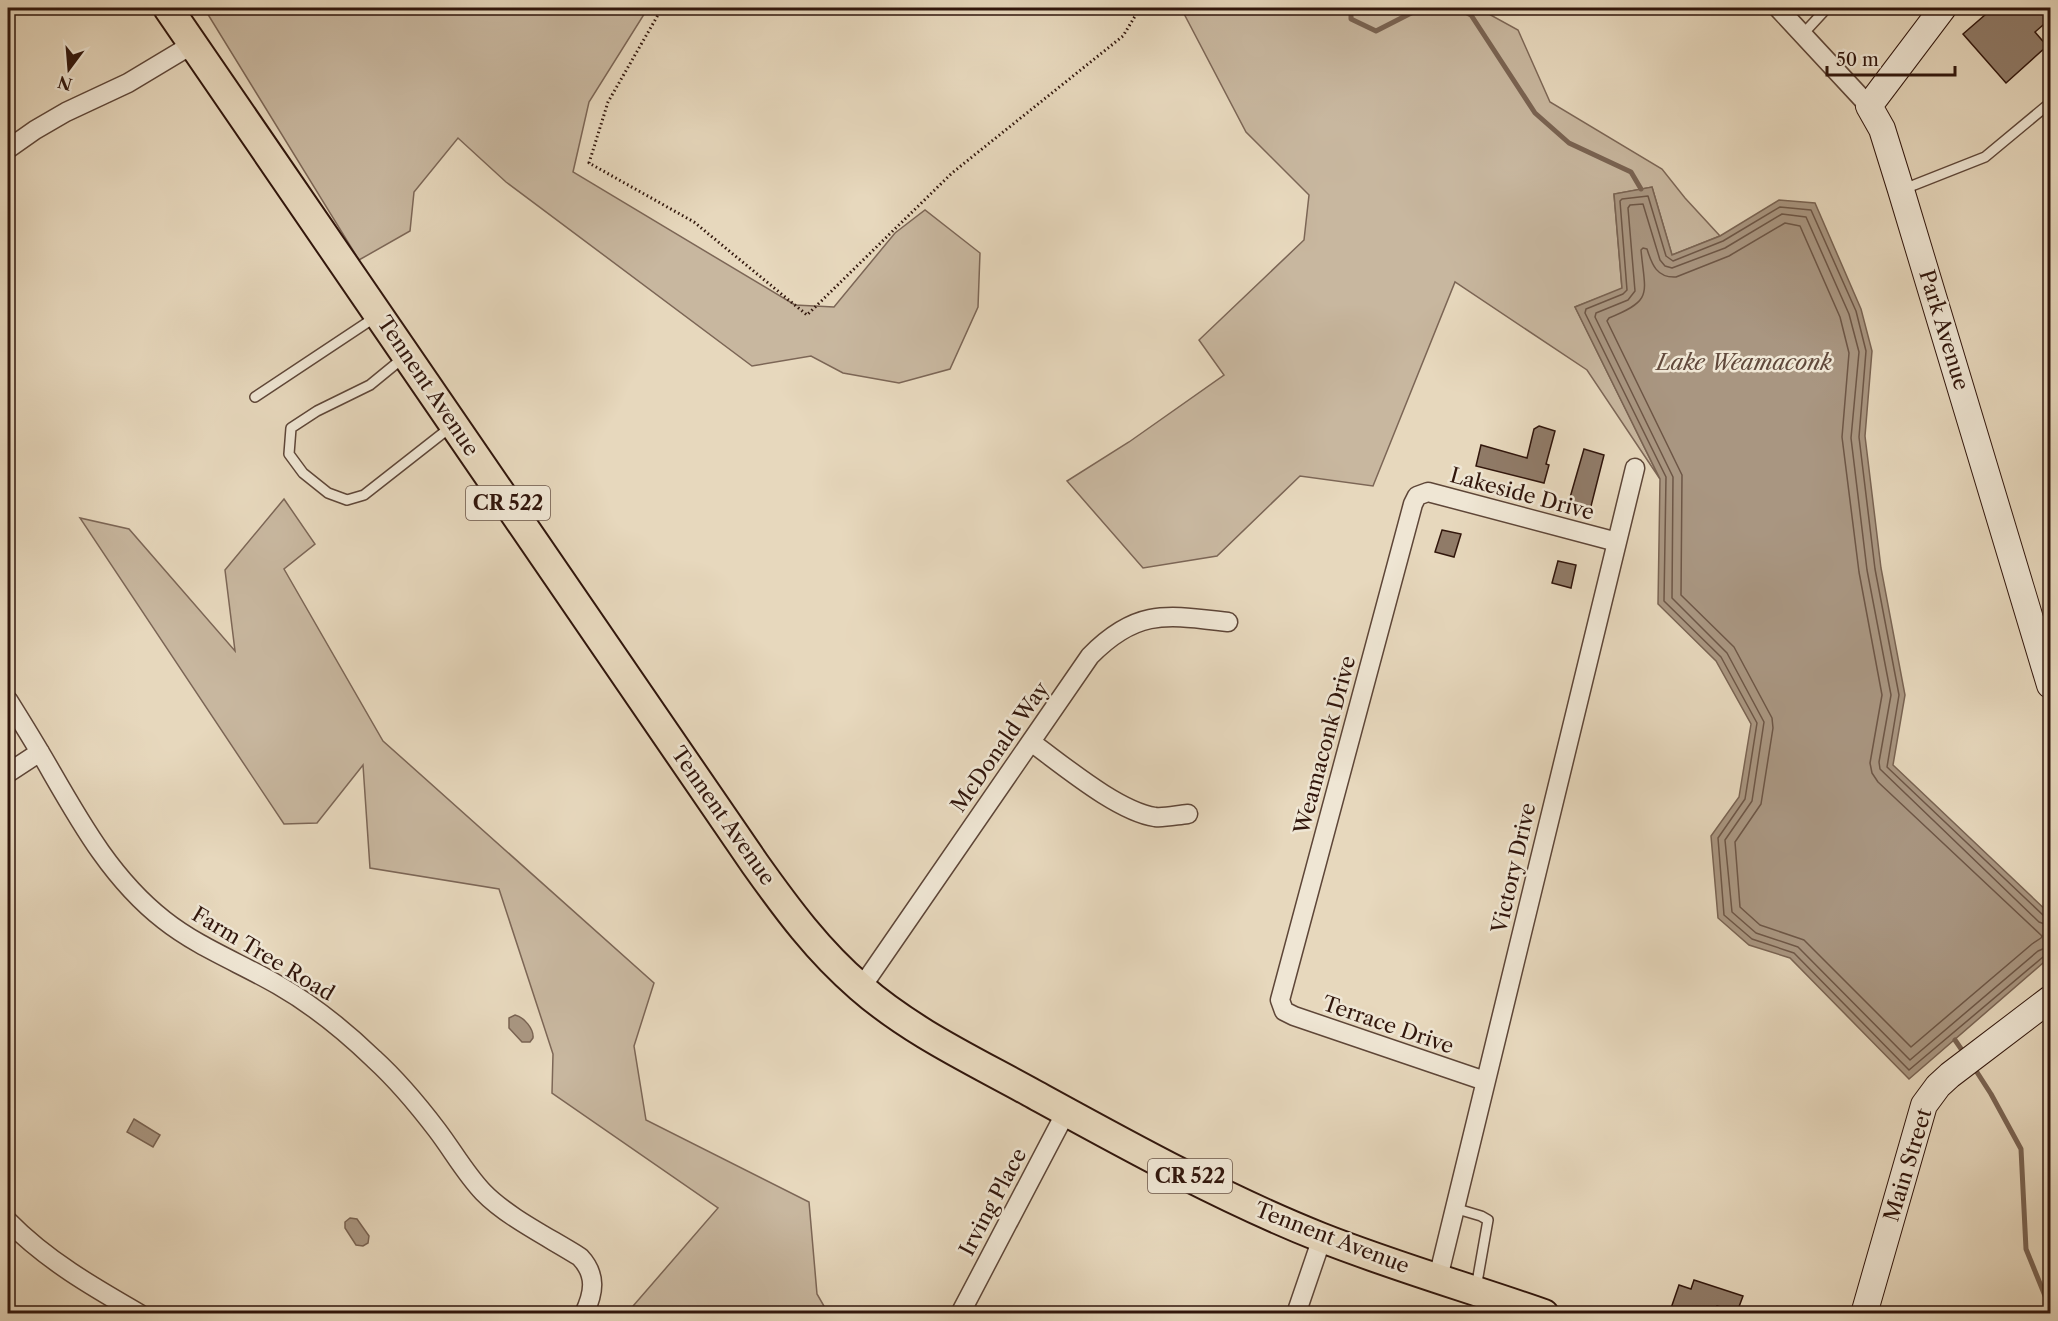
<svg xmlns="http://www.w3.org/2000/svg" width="2058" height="1321" font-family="'Libre Caslon Text',serif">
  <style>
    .green { fill: #c8b79f; stroke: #7c6656; stroke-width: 1.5 }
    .water { fill: #a99681; stroke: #796352; stroke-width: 1.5 }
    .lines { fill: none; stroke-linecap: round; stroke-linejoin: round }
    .shore { stroke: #6d5646; stroke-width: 1.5 }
    .stream { stroke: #796352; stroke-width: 5 }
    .building { fill: #907b68; stroke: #31160c; stroke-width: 1.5 }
    .lane-casing { stroke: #5e4638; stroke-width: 12 }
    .street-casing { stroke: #5e4638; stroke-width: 21 }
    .secondary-casing { stroke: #31160c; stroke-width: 28 }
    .primary-casing { stroke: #31160c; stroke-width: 32 }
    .path { stroke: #31160c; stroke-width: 3; stroke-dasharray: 1.5 3; stroke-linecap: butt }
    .lane { stroke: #efe6d4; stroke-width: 9 }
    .street { stroke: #efe6d4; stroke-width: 18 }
    .secondary { stroke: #efe6d4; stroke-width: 26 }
    .primary { stroke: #e7d8bd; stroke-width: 28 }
    .labels { text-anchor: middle; stroke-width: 5; stroke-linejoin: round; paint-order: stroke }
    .shield { fill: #efe6d4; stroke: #6a5448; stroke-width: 1.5 }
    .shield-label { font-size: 20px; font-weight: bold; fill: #31160c }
    .street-label { font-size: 21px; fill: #31160c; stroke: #efe6d4 }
    .water-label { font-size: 22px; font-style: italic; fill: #61493b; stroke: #efe6d4 }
  </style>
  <rect width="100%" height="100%" fill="#e7d8bd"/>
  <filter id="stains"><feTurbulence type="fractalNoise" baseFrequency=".00333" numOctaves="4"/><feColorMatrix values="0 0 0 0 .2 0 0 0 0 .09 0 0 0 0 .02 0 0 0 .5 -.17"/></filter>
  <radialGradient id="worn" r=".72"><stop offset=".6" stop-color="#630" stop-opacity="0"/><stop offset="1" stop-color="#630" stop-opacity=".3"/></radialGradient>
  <!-- green -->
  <path class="green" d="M204 8H648L589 102 573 172 795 305 834 307 895 233 925 210 980 253 978 307 950 369 899 383 843 373 811 356 752 366 506 182 458 138 414 192 410 231 359 260Z
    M1181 8H1478L1518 30 1550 102 1662 169 1685 198 1720 236 1672 255 1652 187 1614 194 1622 289 1575 307 1660 479 1587 370 1455 282 1373 486 1300 476 1217 556 1143 568 1067 481 1129 442 1224 375 1199 340 1304 240 1309 195 1246 132Z
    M284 499 315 544 284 569 383 741 654 983 634 1046 646 1120 809 1202 817 1294 828 1313H627L718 1208 552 1093 553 1054 499 889 370 868 363 765 317 823 284 824 80 518 129 529 235 651 225 570Z"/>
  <!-- water -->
  <path class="water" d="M1652 187 1672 255 1720 236 1779 200 1815 203 1861 309 1872 351 1865 436 1881 568 1905 695 1893 765 2050 914V957L1909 1079 1790 958 1749 945 1718 918 1711 836 1739 797 1751 724 1716 661 1658 604 1660 479 1575 307 1622 288 1614 194Z
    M515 1015C524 1017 534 1029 533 1038L530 1042H522L509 1028V1018Z
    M134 1119 160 1135 153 1147 127 1132Z
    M350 1218 357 1219 369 1236 368 1243 363 1246 356 1245 345 1228V1222Z"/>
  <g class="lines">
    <!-- shore -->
    <path class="shore" d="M1785 223 1800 226 1840 317 1849 353 1842 437 1859 572 1882 695 1870 763 1872 773 1878 782 2042 936 2041 938 2032 944 1911 1047 1804 940 1760 925 1740 907 1735 842 1761 804 1773 728 1772 718 1734 647 1681 595 1682 475 1607 321 1609 318C1654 300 1645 294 1641 250L1643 248 1647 249C1652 265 1657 278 1676 277L1729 256Z
      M2050 918 2044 916 1887 767 1899 695 1875 569 1859 437 1866 351 1856 311 1811 210 1780 207 1723 241 1673 261 1666 256 1648 196 1622 199 1620 201 1627 290 1623 294 1586 309 1585 313 1666 477 1664 601 1721 657 1757 723 1745 799 1718 838 1724 915 1752 939 1794 953 1909 1070 2043 957 2050 954
      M2050 926 2039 922 1880 769 1879 762 1891 695 1867 570 1851 438 1859 352 1849 314 1806 217 1782 214 1725 248 1672 268 1665 266 1660 260 1643 204 1630 205 1628 208 1635 291 1628 300 1596 313 1595 317 1673 477 1672 598 1727 653 1764 722 1752 801 1725 840 1732 912 1756 933 1798 947 1910 1060 2038 951 2050 946"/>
    <!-- stream -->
    <path class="stream" d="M1351 8V19L1376 31 1421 8
      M1458 8 1471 15 1535 113 1569 143 1631 172 1641 189
      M1955 1040 1966 1056
      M1973 1066 1991 1094 2021 1149 2026 1249 2050 1308"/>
  </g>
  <!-- building -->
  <path class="building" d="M1993 8H2050V19L2035 32 2047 46 2006 83 1963 34Z
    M1539 426 1555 431 1546 464 1549 465 1544 483 1476 466 1481 445 1527 458 1534 429Z
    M1584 449 1604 455 1589 514 1567 508Z
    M1442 530 1461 534 1454 557 1435 552Z
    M1558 561 1576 565 1571 588 1552 583Z
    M1694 1280 1743 1296 1737 1312 1717 1306 1714 1314H1669L1679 1285 1691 1289Z"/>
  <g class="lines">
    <defs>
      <path id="lane" d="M1803 34 1827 8
        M1904 189 1985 157 2050 103
        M403 358 370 385 317 411 291 428 289 454 303 473 328 493 347 500 364 495 452 426
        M255 397 377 316
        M1454 1208 1481 1216 1488 1220 1476 1288"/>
      <path id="street" d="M1778 8 1869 106
        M8 149 35 130 66 112 128 83 193 44
        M8 700C23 724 38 748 52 773 83 827 114 881 164 920 198 947 240 963 278 985 313 1005 345 1031 374 1059 397 1080 418 1105 437 1130 453 1151 465 1173 483 1192 507 1217 550 1238 580 1257 597 1275 594 1293 584 1314
        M1031 742C1063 765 1117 811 1155 817 1165 818 1177 815 1188 814
        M8 773 40 752
        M861 988 1090 656C1137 608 1167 615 1228 622
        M1485 1081 1294 1016 1284 1011 1280 1000 1413 504 1417 496 1428 492 1617 542
        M8 1221C46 1260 93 1287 140 1314
        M1438 1278 1635 468
        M960 1314 1066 1112
        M1296 1314 1322 1238"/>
      <path id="secondary" d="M1943 8 1869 106 1882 129 1901 190 2050 685
        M1864 1314 1924 1105 1938 1086 1950 1075 2050 999"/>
      <path id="primary" d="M168 8 755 864C787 909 818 951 860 987 910 1031 972 1060 1030 1092 1123 1143 1222 1198 1320 1237 1393 1266 1470 1288 1544 1314"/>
    </defs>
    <!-- lane casing -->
    <use href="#lane" class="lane-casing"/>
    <!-- street casing -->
    <use href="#street" class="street-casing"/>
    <!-- secondary casing -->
    <use href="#secondary" class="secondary-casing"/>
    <!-- primary casing -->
    <use href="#primary" class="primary-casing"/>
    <!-- path -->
    <path class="path" d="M662 8 608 102 589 163 694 222 807 315 952 173 1123 36 1140 8"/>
    <!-- lane -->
    <use href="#lane" class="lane"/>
    <!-- street -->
    <use href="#street" class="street"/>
    <!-- secondary -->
    <use href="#secondary" class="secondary"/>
    <!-- primary -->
    <use href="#primary" class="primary"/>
  </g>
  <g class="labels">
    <!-- shield labels -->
    <g class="shield">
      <rect x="466" y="486" width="84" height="34" rx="4.5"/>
      <rect x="1148" y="1159" width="84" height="34" rx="4.5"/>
    </g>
    <g class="shield-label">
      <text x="508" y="510">CR 522</text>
      <text x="1190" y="1183">CR 522</text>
    </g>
    <!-- street labels -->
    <g class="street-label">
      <text transform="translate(1944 330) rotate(73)" y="7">Park Avenue</text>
      <text transform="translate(428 386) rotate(56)" y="7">Tennent Avenue</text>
      <text transform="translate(1522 494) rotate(15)" y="7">Lakeside Drive</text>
      <text transform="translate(1325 745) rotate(-75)" y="7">Weamaconk Drive</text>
      <text transform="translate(1000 747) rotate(-55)" y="7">McDonald Way</text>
      <text transform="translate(723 816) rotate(55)" y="7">Tennent Avenue</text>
      <text transform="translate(1514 868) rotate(-77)" y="7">Victory Drive</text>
      <text transform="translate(263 954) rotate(31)" y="7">Farm Tree Road</text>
      <text transform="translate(1388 1025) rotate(19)" y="7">Terrace Drive</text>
      <text transform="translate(1908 1165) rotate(-73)" y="7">Main Street</text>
      <text transform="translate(993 1202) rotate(-62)" y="7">Irving Place</text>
      <text transform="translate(1332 1238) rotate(21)" y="7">Tennent Avenue</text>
    </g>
    <!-- water labels -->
    <g class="water-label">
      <text x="1744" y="370">Lake Weamaconk</text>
    </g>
  </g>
  <!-- margin -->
  <rect width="2058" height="1321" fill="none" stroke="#e7d8bd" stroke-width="30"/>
  <rect x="9" y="9" width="2040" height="1303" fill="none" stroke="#31160c" stroke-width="3"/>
  <rect x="15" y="15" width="2028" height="1291" fill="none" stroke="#31160c" stroke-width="1.5"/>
  <!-- north arrow -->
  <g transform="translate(69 69) rotate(196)" stroke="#efe6d4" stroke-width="4.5" paint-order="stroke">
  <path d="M0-4.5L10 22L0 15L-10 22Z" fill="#31160c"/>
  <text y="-9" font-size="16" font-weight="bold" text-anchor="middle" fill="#31160c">N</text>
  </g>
  <!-- scale -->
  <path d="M1827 66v9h128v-9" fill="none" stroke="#31160c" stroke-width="3"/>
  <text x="1836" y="66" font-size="18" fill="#31160c" stroke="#efe6d4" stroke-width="4.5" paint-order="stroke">50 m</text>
  <rect width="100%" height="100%" filter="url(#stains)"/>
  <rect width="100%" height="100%" fill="url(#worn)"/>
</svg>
